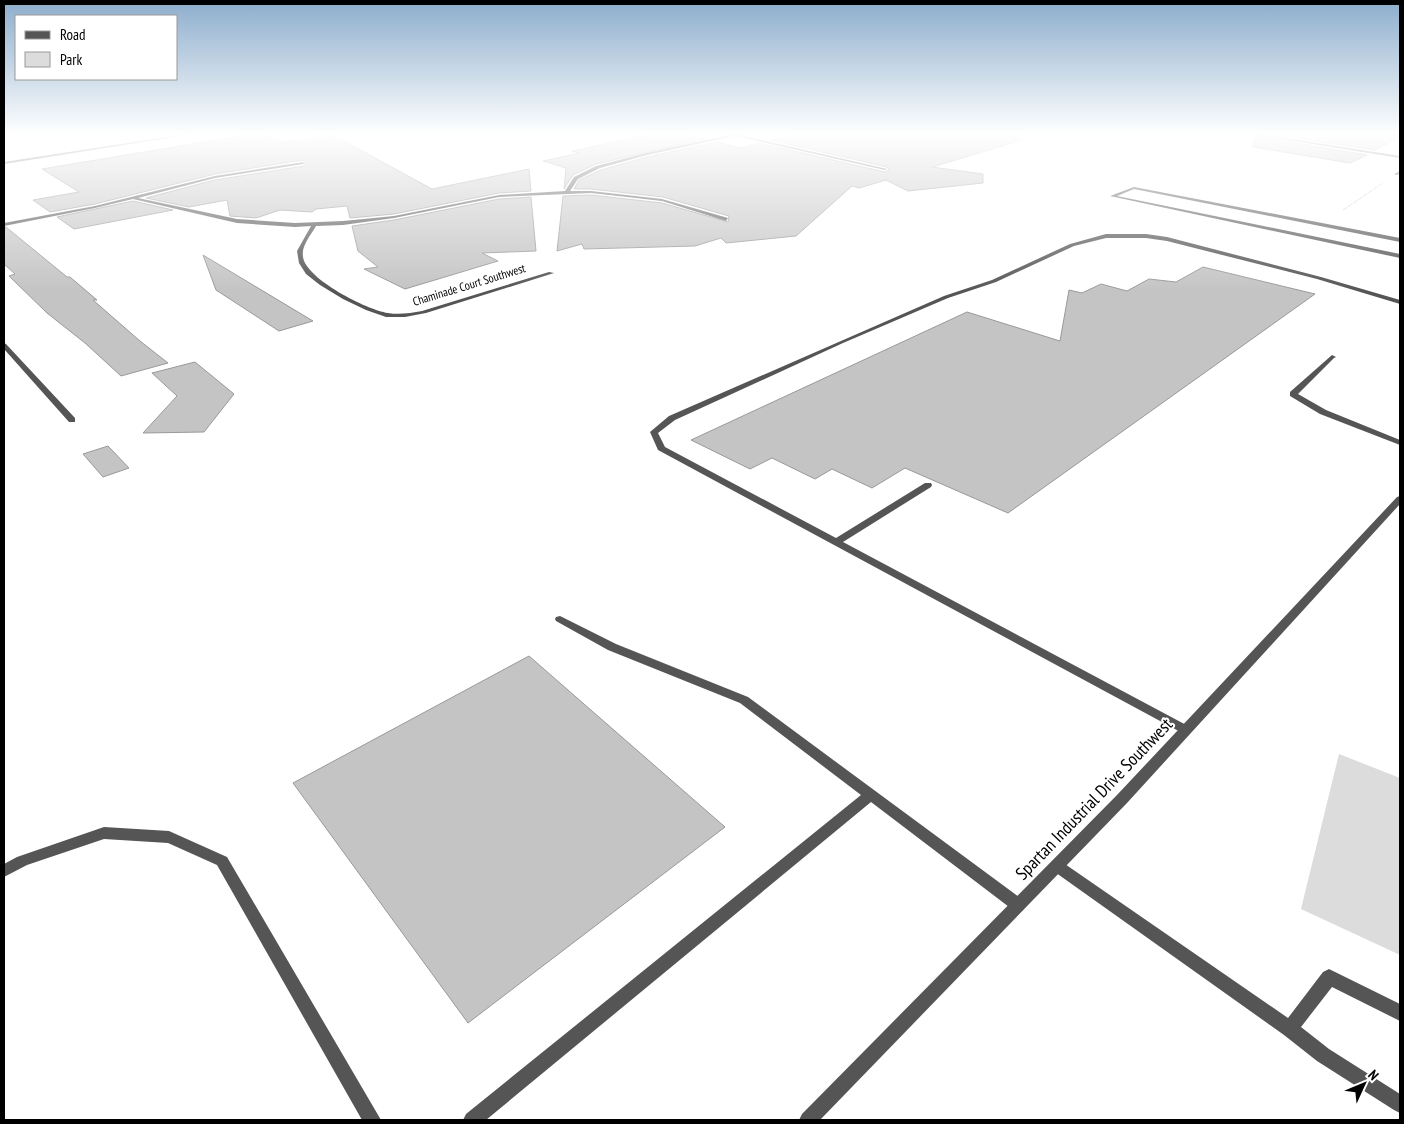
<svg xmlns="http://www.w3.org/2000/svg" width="1404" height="1124" font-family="'PT Sans Narrow',sans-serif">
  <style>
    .green { fill: #dcdcdc }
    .building { fill: #c4c4c4; stroke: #999 }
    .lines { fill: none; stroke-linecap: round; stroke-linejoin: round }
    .path { stroke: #777; stroke-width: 1; stroke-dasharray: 0.5 1; stroke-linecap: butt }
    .service { fill: #555; fill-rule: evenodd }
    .minor { fill: #555; fill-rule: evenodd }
    .tertiary { fill: #555; fill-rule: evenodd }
    .labels { text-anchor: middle; stroke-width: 4; stroke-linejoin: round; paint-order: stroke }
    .far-street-label { font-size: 12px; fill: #000; stroke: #fff }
    .near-street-label { font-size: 18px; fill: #000; stroke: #fff }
  </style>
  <rect width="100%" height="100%" fill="#fff"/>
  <!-- green -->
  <path class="green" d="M1339 754 1400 778V955L1301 909Z"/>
  <!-- building -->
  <path class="building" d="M252 134H262L285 142 315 138 316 134H331L432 189 529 169 531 191 499 193 394 214 350 218 347 206 316 209 312 212 280 210 256 218 230 216 227 200 189 207 146 198 215 180 304 166 306 163 303 160 215 174 95 204 50 212 33 200 79 192 42 169Z
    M652 134H683L704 139 596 164 573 175 564 189 566 168 543 161 580 153 572 151Z
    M798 134H1021L1022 140 932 167 983 174V183L908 191 886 180 859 188 852 186 796 236 726 243 721 238 695 246 584 249 582 244 557 251 563 196 591 195 662 203 728 222 729 216 663 197 591 189H574L579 180 601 170 647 157 717 142 742 148 759 143 885 172 889 170 887 167 771 140Z
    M1269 134H1400V137L1375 150Z
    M1254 136 1367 155 1350 163 1253 147Z
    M531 197 536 251 482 253 498 261 405 289 364 269 378 267 358 251 352 226 394 220 499 199Z
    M133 201 173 210 74 229 57 217Z
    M6 227 67 277H70L97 300H93L140 341 168 363 121 376 85 343 47 313 9 276 15 274 4 264V228Z
    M203 255 313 321 279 331 216 290Z
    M1203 267 1315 294 1008 513 905 468 872 488 832 469 815 479 772 458 750 469 691 440 967 312 1060 341 1069 290 1082 293 1101 284 1127 291 1149 279 1176 282Z
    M195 362 234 394 204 432 143 433 177 396 152 373Z
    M108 446 129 468 103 477 83 454Z
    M529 656 725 827 468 1023 293 783Z"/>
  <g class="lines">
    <!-- path -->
    <path class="path" d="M1343 210 1383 183"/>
    <!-- service -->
    <path class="service" d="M1134 187 1400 238V242L1134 189 1117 196 1400 254V258L1110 196Z
      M1106 234H1146L1167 237 1321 277 1400 300V304L1317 279 1167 241 1146 238H1106L1074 246 996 282 948 298 843 343 675 420 658 433 665 447 836 538 925 483H931L932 485 931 487 843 542 1190 727 1192 730 1190 733 1186 735 658 450 650 432 669 416 944 296 992 280 1070 244Z
      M1332 355 1336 357 1334 358 1298 394 1326 410 1400 440V445L1320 414 1290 396V392Z
      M560 616 616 644 748 697 1023 900 1025 905 1023 910 1018 912 1013 910 871 802 486 1120H463L466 1114 861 795 740 703 608 650 556 621 555 619 556 617Z
      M104 827 169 831 227 857 381 1120H362L217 865 168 843 104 839 27 865 4 877V864L17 857Z
      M1057 860 1062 862 1288 1018 1323 972 1329 969 1400 1004V1021L1332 987 1301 1027 1329 1049 1400 1094V1113L1394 1110 1317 1061 1284 1035 1052 870 1050 866 1052 862Z"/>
    <!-- minor -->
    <path class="minor" d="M733 134H743L740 135 887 169 885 170 735 136 647 155 600 168 578 179 570 191H591L662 199 728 218 726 221 662 201 591 193 499 197 394 218 343 225 316 226C311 235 301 246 303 257 306 279 367 310 388 313 399 315 411 313 422 311L549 272 554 273 426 313 405 317H386L366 310 343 299 320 285 306 274 299 263 297 251 311 226 295 227 237 223 133 199 95 208 4 226V223L95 206 215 176 303 162 304 164 215 178 138 198 237 219 295 223 343 221 394 216 499 195 565 191 574 177 596 166 646 153Z
      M1250 134H1258L1400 156V158Z
      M1400 171V174L1396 175 1394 174Z
      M4 343 6 344 75 418V422H69L4 349Z
      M1400 496V504L1127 803 820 1120H799L802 1114 1117 795 1397 497Z"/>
    <!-- tertiary -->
    <path class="tertiary" d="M186 134H194L4 164V162Z"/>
  </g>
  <!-- sky -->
  <linearGradient id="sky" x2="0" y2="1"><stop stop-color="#8cadcc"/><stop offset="0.46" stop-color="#fff"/><stop offset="1" stop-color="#fff" stop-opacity="0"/></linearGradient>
  <rect width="1404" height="291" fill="url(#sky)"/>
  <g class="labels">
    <!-- far-street labels -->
    <g class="far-street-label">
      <text transform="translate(469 285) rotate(-17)" y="4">Chaminade Court Southwest</text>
    </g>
    <!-- near-street labels -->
    <g class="near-street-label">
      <text transform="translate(1094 799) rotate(-46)" y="6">Spartan Industrial Drive Southwest</text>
    </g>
  </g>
  <!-- border -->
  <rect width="1404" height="1124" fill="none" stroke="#000000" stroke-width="10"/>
  <!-- legend -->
  <rect x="15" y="15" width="162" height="65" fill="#ffffff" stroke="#999999"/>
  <rect x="25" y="31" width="25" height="8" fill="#555555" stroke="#999999"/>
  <text x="60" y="40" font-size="15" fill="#000000">Road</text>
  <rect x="25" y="52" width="25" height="15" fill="#dcdcdc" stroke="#999999"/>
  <text x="60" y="65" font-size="15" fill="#000000">Park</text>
  <!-- north arrow -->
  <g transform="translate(1364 1084) rotate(46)" stroke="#ffffff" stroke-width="4" paint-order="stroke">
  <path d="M0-4L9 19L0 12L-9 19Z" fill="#000000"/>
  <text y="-8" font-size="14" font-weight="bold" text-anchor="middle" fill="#000000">N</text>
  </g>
</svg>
